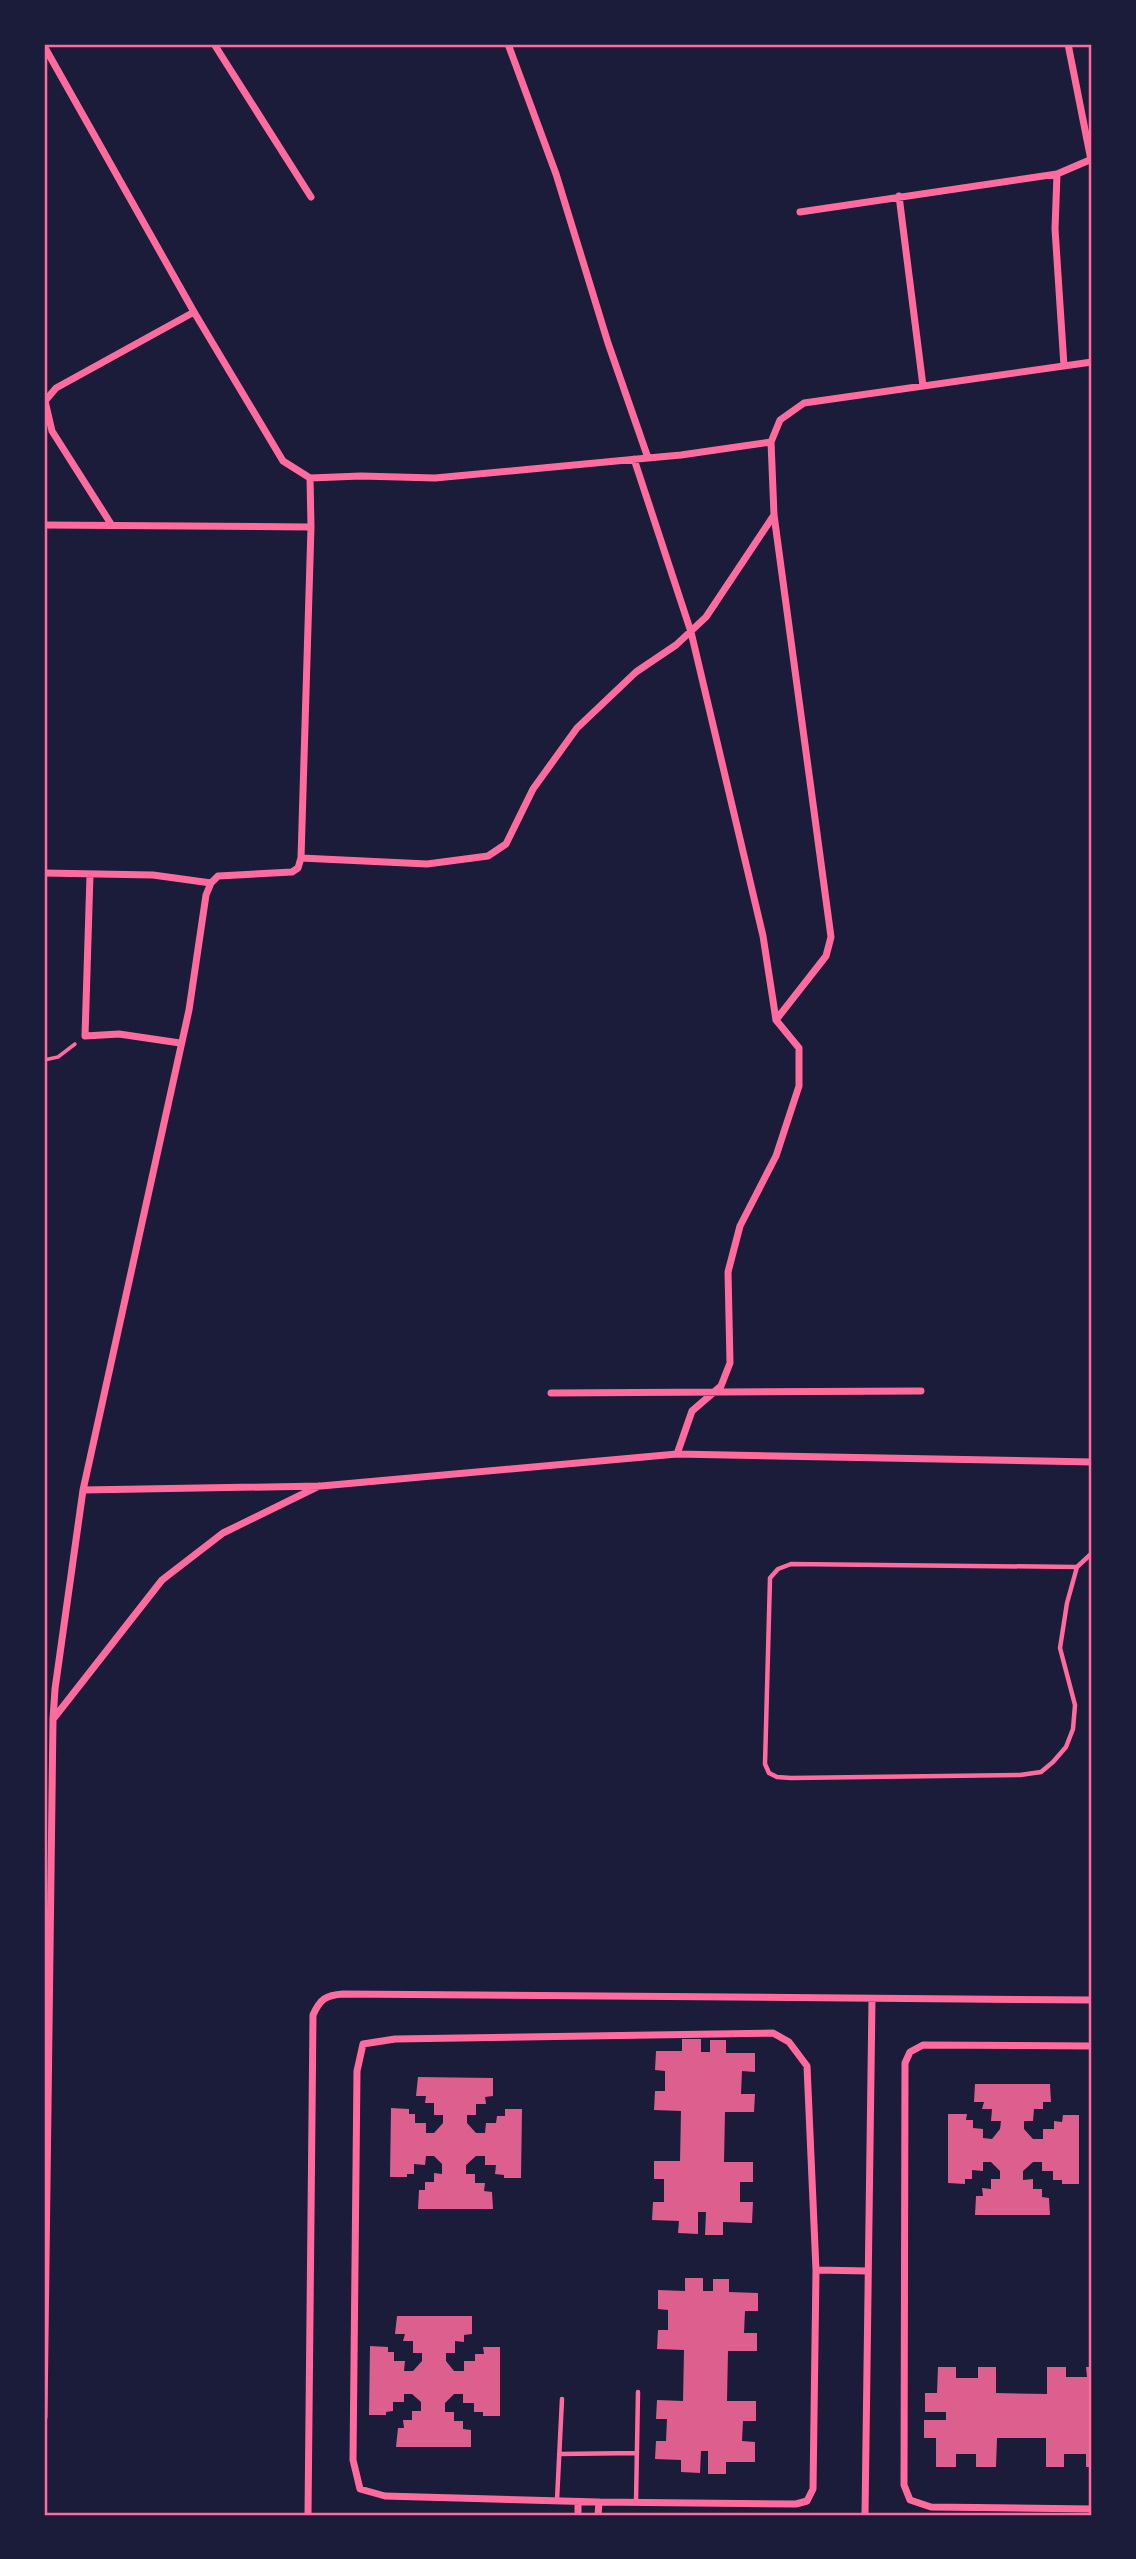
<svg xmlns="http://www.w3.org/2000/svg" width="1136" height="2559" font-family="'Alegreya Sans',sans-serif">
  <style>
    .building { fill: #dd5f8e }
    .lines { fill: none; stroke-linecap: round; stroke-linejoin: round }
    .path { stroke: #ff6b9d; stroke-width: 3.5 }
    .service { stroke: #ff6b9d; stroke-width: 4.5 }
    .minor { stroke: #ff6b9d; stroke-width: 7 }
    .neatline { fill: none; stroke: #ff6b9d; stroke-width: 2.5 }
  </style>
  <rect width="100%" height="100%" fill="#1b1b3a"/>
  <!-- building -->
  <path class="building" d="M682 2039H701V2052H710V2040H726V2053H755V2072L742 2071 741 2094H755L754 2112H725L724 2162H753V2182H740V2202H753L752 2223 723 2222V2235H705L706 2212H698V2234L678 2233 679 2221 652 2220 653 2202H664V2179H654V2161H680L681 2111 654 2110 655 2091H665V2071L655 2070 656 2051H682Z
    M418 2077 493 2078V2096L485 2097 486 2104H476V2115H467V2123L476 2133H485L486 2123H496L497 2116H505V2109H522L521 2178H504V2175L495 2174 496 2165H485V2156H476L466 2165V2174H475V2183H485L484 2191 492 2192 493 2209H418L419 2190H425V2182H434V2173L442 2174V2164L434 2156H426L425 2165 414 2164V2174H407V2177H390L391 2108 409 2109V2114H415V2123H426V2133H434L443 2123V2115H434V2103H425L426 2096H416Z
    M975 2084H1050L1051 2102H1043V2109H1034L1033 2121H1024V2129L1033 2139H1043V2129H1054V2121L1062 2122 1063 2115H1079V2184H1062V2180H1053V2171H1042V2162H1033L1023 2171V2180L1033 2179V2189H1042V2197L1049 2198 1050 2215H975L976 2196H983L982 2188 991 2189V2179H1000V2171L991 2162H983V2171L972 2170V2179H965V2184L948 2183V2114H967L966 2120H973V2128L983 2129V2138L992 2139 1000 2129 1001 2121H991L992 2109H982L984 2102H974Z
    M685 2278H703V2291H713V2279H729V2292L758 2293V2311H745L744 2333H757V2351H728L727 2401H756V2421H743L742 2441 755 2442V2462H726V2474H708V2451H701L700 2473 681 2472V2460L655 2459 656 2441H666L667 2419H656L657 2400 683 2401 684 2350 657 2349 658 2330H668V2310L658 2309V2290L685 2291Z
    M397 2316H472V2334L464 2335V2342L455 2341V2353H446V2361L454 2371H464V2361H475V2354H484L483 2347H500V2416H483V2412H474V2403H463V2394H454L445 2403V2412H454V2421H463V2429L471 2430V2447H396L398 2428H404L403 2420H412V2411H421V2402L412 2394H404V2402H393V2411L386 2412V2415H369L370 2346 388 2347V2352H394V2361H405L404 2371H413L422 2361V2353H413V2341H403L405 2334H395Z
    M938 2367H956V2378H978V2367H996V2393L1047 2394V2367H1066V2377H1087L1086 2367H1092V2467H1086V2454H1064V2467H1046V2438H997L996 2467H976V2454H956V2467H936V2438H924V2420H946V2412H925V2393H937Z"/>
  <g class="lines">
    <!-- path -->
    <path class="path" d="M44 1060 58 1057 75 1044"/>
    <!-- service -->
    <path class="service" d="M1077 1567 791 1564 778 1569 770 1578 765 1764 769 1773 777 1777 791 1778 1020 1775 1041 1772 1053 1762 1066 1747 1073 1729 1075 1705 1060 1648 1067 1603 1077 1567 1092 1553
      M559 2454 637 2453
      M557 2500 562 2399
      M636 2502 638 2392"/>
    <!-- minor -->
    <path class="minor" d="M214 44 311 197
      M508 44 556 174 608 343 648 458 681 455 771 442 774 515 831 937 826 956 776 1020
      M1068 44 1091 160
      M44 46 194 312 283 461 310 478 361 476 435 478 648 458
      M1057 174 1055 229 1064 366
      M899 196 923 386
      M800 212 1057 174 1092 159
      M771 442 780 420 804 403 1092 362
      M634 459 691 632 763 936 776 1020 799 1048V1086L776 1156 740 1226 728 1272 730 1363 721 1386 692 1411 677 1454
      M111 524 52 431 45 401 56 388 194 312
      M44 525 311 527
      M301 858 427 864 488 856 506 844 533 789 577 728 636 672 676 645 706 617 774 515
      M44 873 153 875 211 883
      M90 875 85 1036 119 1034 180 1043
      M551 1393 921 1391
      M83 1490 321 1486 677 1454 1092 1462
      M54 1718 162 1580 223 1533 319 1486
      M773 2033 789 2042 807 2066 816 2270 813 2489 807 2501 796 2504 599 2502 385 2496 360 2489 353 2460 357 2071 363 2044 395 2039Z
      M1092 2046 923 2045 910 2052 905 2063 904 2485 910 2500 931 2507 1092 2509
      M816 2270 868 2271
      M44 2417 53 1719 55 1689 83 1490 189 1010 206 895 211 883 218 876 292 872 298 868 301 858 311 527 310 478
      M308 2515 313 2015C320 1999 326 1995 343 1994L1092 2000
      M578 2515V2502
      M598 2515 599 2502
      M865 2515 872 1999"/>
  </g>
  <!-- border -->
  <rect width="1136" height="2559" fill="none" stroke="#1b1b3a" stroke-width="91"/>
  <rect x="46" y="46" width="1044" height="2468" class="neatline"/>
</svg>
